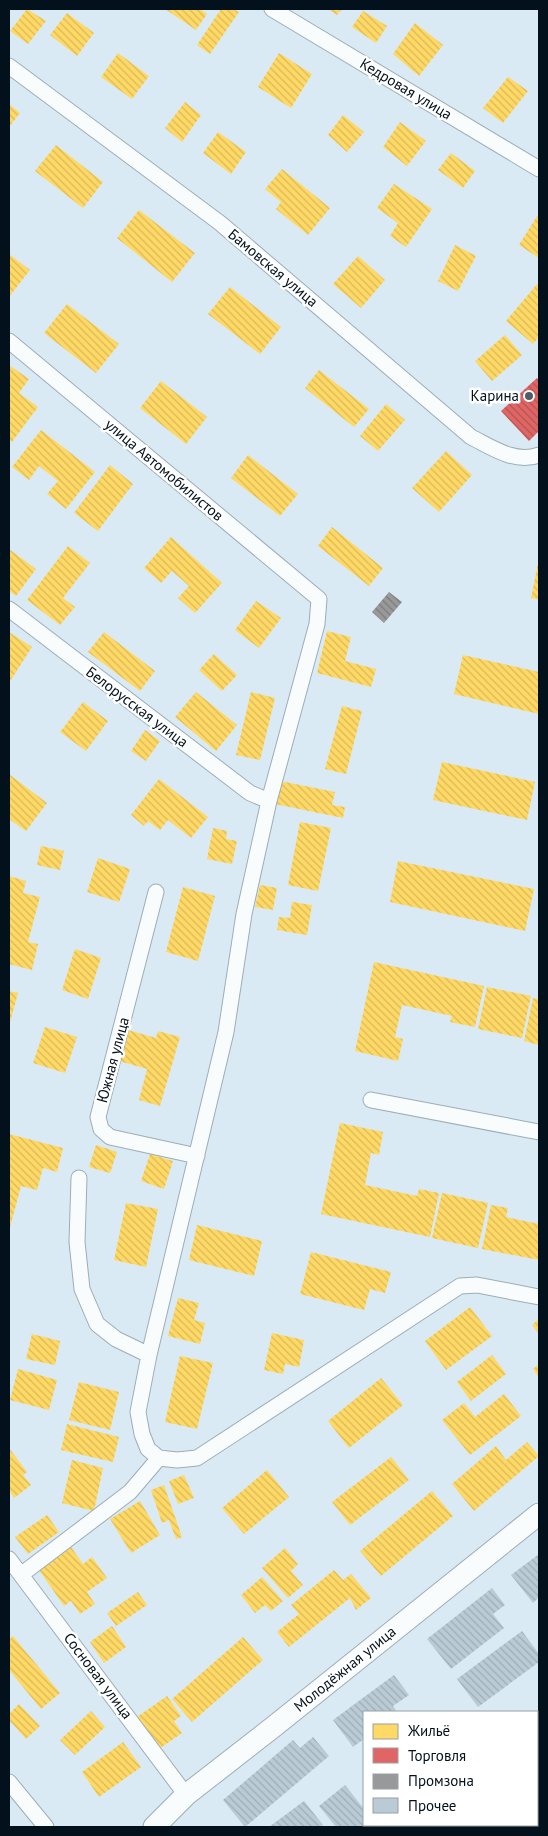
<svg xmlns="http://www.w3.org/2000/svg" width="548" height="1836" font-family="'PT Sans',sans-serif">
  <style>
    .homes { fill: url(#homes-back-hatch) }
    .shops { fill: url(#shops-back-hatch) }
    .industry { fill: url(#industry-back-hatch) }
    .building { fill: url(#building-back-hatch) }
    .lines { fill: none; stroke-linecap: round; stroke-linejoin: round }
    .minor-casing { stroke: #9dadb7; stroke-width: 17 }
    .secondary-casing { stroke: #9dadb7; stroke-width: 23 }
    .minor { stroke: #f9fcfd; stroke-width: 15 }
    .secondary { stroke: #f9fcfd; stroke-width: 21 }
    .poi-dot { fill: #4e5d67; stroke: #fff; stroke-width: 2 }
    .labels { text-anchor: middle; stroke-width: 5; stroke-linejoin: round; paint-order: stroke }
    .street-label { font-size: 15px; fill: #02111b; stroke: #fff }
    .poi-label { font-size: 15px; fill: #02111b; stroke: #fff; text-anchor: end }
  </style>
  <defs>
    <pattern id="homes-back-hatch" width="6" height="6" patternUnits="userSpaceOnUse" patternTransform="scale(1.25)"><rect width="6" height="6" fill="#ffd966"/><path d="M-1 5l2 2M0 0l6 6M5-1l2 2" fill="none" stroke="#d9b958"/></pattern>
    <pattern id="shops-back-hatch" width="6" height="6" patternUnits="userSpaceOnUse" patternTransform="scale(1.25)"><rect width="6" height="6" fill="#e06666"/><path d="M-1 5l2 2M0 0l6 6M5-1l2 2" fill="none" stroke="#b35353"/></pattern>
    <pattern id="industry-back-hatch" width="6" height="6" patternUnits="userSpaceOnUse" patternTransform="scale(1.25)"><rect width="6" height="6" fill="#999"/><path d="M-1 5l2 2M0 0l6 6M5-1l2 2" fill="none" stroke="#7b7b7c"/></pattern>
    <pattern id="building-back-hatch" width="6" height="6" patternUnits="userSpaceOnUse" patternTransform="scale(1.25)"><rect width="6" height="6" fill="#bacbd5"/><path d="M-1 5l2 2M0 0l6 6M5-1l2 2" fill="none" stroke="#9eadb6"/></pattern>
  </defs>
  <rect width="100%" height="100%" fill="#daeaf4"/>
  <!-- homes -->
  <path class="homes" d="M27 9 46 21 28 44 10 31Z
    M165 9H200L207 14 196 30Z
    M221 9H233L239 12 210 54 197 45Z
    M328 9H342L337 15Z
    M363 11 387 26 376 43 352 27Z
    M67 13 94 33 77 56 50 35Z
    M415 23 443 45 419 76 393 54Z
    M118 53 149 76 132 99 101 77Z
    M279 53 312 74 291 108 258 87Z
    M508 77 528 91 503 123 483 108Z
    M185 102 201 115 182 142 165 128Z
    M9 104 20 113 9 127Z
    M343 115 364 132 347 152 328 135Z
    M400 122 426 141 407 166 383 147Z
    M218 132 246 152 231 174 203 153Z
    M56 145 103 182 83 208 35 171Z
    M451 153 475 171 463 188 438 170Z
    M282 169 330 208 308 235 276 209 281 202 265 189Z
    M394 184 432 209 406 247 390 236 398 223 377 208Z
    M139 210 195 253 172 282 117 238Z
    M537 216 539 217V258L519 245Z
    M455 245 476 256 458 291 438 281Z
    M9 254 30 270 9 297Z
    M358 256 385 280 361 308 333 284Z
    M537 284 539 285V337L533 344 506 321Z
    M230 287 281 327 260 354 208 314Z
    M67 304 119 344 96 373 44 333Z
    M505 335 522 355 492 381 475 361Z
    M9 365 29 379 19 393 38 407 12 442 9 440Z
    M319 370 369 409 354 427 305 388Z
    M161 381 207 417 186 444 140 408Z
    M386 404 405 420 378 451 360 436Z
    M41 430 95 472 66 509 47 494 58 481 39 466 29 480 12 467Z
    M446 451 472 475 439 512 412 488Z
    M248 455 298 494 280 516 231 478Z
    M110 465 133 484 98 531 74 513Z
    M332 527 383 568 369 586 318 546Z
    M171 537 222 583 195 613 178 598 189 586 172 571 161 583 144 568Z
    M68 546 90 563 63 598 75 607 60 625 27 600Z
    M9 549 36 569 16 596 9 591Z
    M538 563H539V600L531 598Z
    M256 601 281 618 259 648 235 630Z
    M327 631 351 637 345 661 376 669 371 687 317 673Z
    M9 632 32 647 9 683Z
    M104 632 155 671 140 691 88 652Z
    M214 654 237 675 222 691 199 670Z
    M463 655 539 672V714L454 694Z
    M196 692 237 725 216 751 175 717Z
    M251 692 275 698 260 760 236 755Z
    M83 702 108 721 86 751 60 732Z
    M342 706 362 711 346 774 325 769Z
    M145 730 160 741 146 761 131 751Z
    M442 762 535 782 527 820 433 800Z
    M9 774 47 803 26 831 9 819Z
    M159 779 208 817 191 838 168 820 160 830 148 821 144 826 131 815Z
    M280 781 335 792 332 805 345 807 343 818 275 804Z
    M300 822 331 828 318 891 288 885Z
    M213 828 227 831 226 839 237 841 232 864 207 859Z
    M41 846 64 851 60 870 37 865Z
    M98 858 130 869 119 902 87 892Z
    M398 861 534 889 525 931 390 902Z
    M9 876 26 881 23 893 40 897 28 942 38 944 32 970 9 964Z
    M260 885 277 888 273 910 255 907Z
    M183 887 215 896 198 961 166 952Z
    M292 902 312 905 307 935 277 930 279 917 290 918Z
    M75 949 101 958 88 999 62 990Z
    M374 962 484 986 475 1027 450 1022 452 1016 402 1005 395 1037 403 1039 398 1061 355 1051Z
    M487 987 531 996 522 1038 478 1029Z
    M9 991 18 993 9 1026Z
    M533 998 539 999V1045L524 1041Z
    M45 1027 77 1037 65 1073 33 1063Z
    M128 1030 156 1038 158 1031 180 1037 160 1106 139 1100 147 1069 119 1061Z
    M340 1123 383 1132 379 1155 371 1153 365 1185 417 1196 419 1189 439 1193 430 1237 321 1214Z
    M9 1134 63 1148 57 1172 43 1168 37 1190 21 1186 9 1231Z
    M96 1145 117 1152 110 1173 89 1167Z
    M150 1154 173 1161 164 1189 141 1181Z
    M442 1193 488 1203 478 1248 432 1238Z
    M126 1203 158 1209 146 1267 114 1260Z
    M491 1205 508 1208 506 1217 539 1224V1260L482 1249Z
    M197 1225 262 1241 254 1276 189 1260Z
    M311 1252 391 1272 385 1293 370 1289 364 1310 300 1294Z
    M178 1298 199 1303 194 1320 205 1323 200 1344 168 1336Z
    M470 1307 492 1336 446 1370 425 1341Z
    M539 1319V1334L532 1325Z
    M272 1333 304 1340 299 1367 285 1364 283 1374 264 1370Z
    M32 1334 60 1341 55 1365 26 1359Z
    M492 1355 506 1374 471 1401 457 1382Z
    M180 1356 213 1363 197 1429 165 1422Z
    M539 1364V1378L533 1369Z
    M18 1369 57 1380 49 1410 10 1400Z
    M381 1378 403 1405 349 1448 328 1421Z
    M79 1382 119 1392 110 1430 69 1420Z
    M504 1394 521 1416 470 1455 442 1420 464 1403 475 1417Z
    M67 1424 119 1437 113 1462 61 1450Z
    M527 1442 539 1456 474 1511 452 1484 496 1446 506 1460Z
    M9 1448 27 1472 23 1475 31 1485 14 1498 9 1490Z
    M391 1457 409 1480 350 1525 332 1502Z
    M72 1460 103 1468 94 1511 62 1503Z
    M267 1470 289 1497 244 1534 222 1508Z
    M184 1475 194 1498 178 1504 169 1481Z
    M164 1485 182 1537 176 1539 169 1520 162 1523 151 1490Z
    M432 1491 453 1516 381 1576 360 1551Z
    M140 1501 160 1535 131 1553 110 1519Z
    M47 1515 59 1532 28 1554 15 1537Z
    M71 1547 83 1564 92 1557 107 1578 87 1592 95 1604 80 1614 71 1601 64 1606 39 1570Z
    M285 1548 298 1564 291 1571 303 1585 288 1598 262 1568Z
    M334 1570 343 1580 351 1574 371 1598 356 1610 350 1598 289 1647 277 1632 299 1614 291 1605Z
    M262 1577 283 1601 271 1611 265 1605 255 1613 241 1595Z
    M138 1592 147 1605 116 1626 107 1613Z
    M112 1626 126 1647 104 1663 90 1642Z
    M13 1636 60 1693 41 1709 9 1670V1640Z
    M243 1637 263 1660 192 1722 172 1699Z
    M167 1696 181 1716 174 1721 182 1733 159 1749 137 1717Z
    M19 1704 40 1726 26 1739 9 1720V1714Z
    M91 1711 105 1727 75 1755 60 1740Z
    M123 1742 141 1767 99 1797 82 1772Z"/>
  <!-- shops -->
  <path class="shops" d="M537 378 539 381V431L529 441 501 411Z"/>
  <!-- industry -->
  <path class="industry" d="M389 592 402 602 384 623 372 612Z"/>
  <!-- building -->
  <path class="building" d="M539 1554V1597L533 1603 511 1575Z
    M492 1588 505 1605 493 1614 504 1628 451 1669 427 1639Z
    M522 1631 539 1654V1662L478 1707 457 1679Z
    M394 1675 409 1695 393 1706 397 1712H364V1739L353 1747 333 1720Z
    M313 1737 329 1756 245 1827 223 1800 293 1740 300 1748Z
    M539 1751V1818L537 1815V1753Z
    M345 1785 364 1809V1825H377L379 1827H336L319 1806Z
    M304 1801 323 1825 320 1827H269Z
    M481 1825H525L527 1827H483Z"/>
  <g class="lines">
    <defs>
      <path id="minor" d="M272 9 539 169
        M9 66 220 223 471 437C491 447 515 464 539 455
        M9 341 319 599 317 624 269 801 244 914 226 1032 149 1355 138 1412 142 1434 148 1449 159 1458 177 1460 197 1458 460 1286 477 1285 539 1297
        M9 609 250 793 269 801
        M156 892 98 1117 101 1129 110 1137 197 1156
        M371 1100 539 1132
        M79 1178 77 1242 82 1289 97 1324 116 1339 149 1355
        M9 1559 186 1795
        M22 1574 130 1492 159 1458
        M9 1782 46 1827"/>
      <path id="secondary" d="M154 1827 186 1795 272 1728 539 1514"/>
    </defs>
    <!-- minor casing -->
    <use href="#minor" class="minor-casing"/>
    <!-- secondary casing -->
    <use href="#secondary" class="secondary-casing"/>
    <!-- minor -->
    <use href="#minor" class="minor"/>
    <!-- secondary -->
    <use href="#secondary" class="secondary"/>
  </g>
  <!-- markers -->
  <circle class="poi-dot" cx="529" cy="396" r="5"/>
  <g class="labels">
    <!-- street labels -->
    <g class="street-label">
      <text transform="translate(406 89) rotate(31)" y="5">Кедровая улица</text>
      <text transform="translate(273 268) rotate(40)" y="5">Бамовская улица</text>
      <text transform="translate(164 470) rotate(40)" y="5">улица Автомобилистов</text>
      <text transform="translate(137 707) rotate(37)" y="5">Белорусская улица</text>
      <text transform="translate(113 1060) rotate(-75)" y="5">Южная улица</text>
      <text transform="translate(345 1669) rotate(-39)" y="5">Молодёжная улица</text>
      <text transform="translate(98 1676) rotate(53)" y="5">Сосновая улица</text>
    </g>
    <!-- poi labels -->
    <g class="poi-label">
      <text x="519" y="401">Карина</text>
    </g>
  </g>
  <!-- border -->
  <rect width="548" height="1836" fill="none" stroke="#02111b" stroke-width="20"/>
  <!-- legend -->
  <rect x="363" y="1711" width="175" height="115" fill="#ffffff" stroke="#9aa0a4"/>
  <rect x="373" y="1724" width="25" height="15" fill="#ffd966" stroke="#9aa0a4"/>
  <text x="408" y="1736" font-size="15" fill="#02111b">Жильё</text>
  <rect x="373" y="1748" width="25" height="15" fill="#e06666" stroke="#9aa0a4"/>
  <text x="408" y="1761" font-size="15" fill="#02111b">Торговля</text>
  <rect x="373" y="1774" width="25" height="15" fill="#999999" stroke="#9aa0a4"/>
  <text x="408" y="1786" font-size="15" fill="#02111b">Промзона</text>
  <rect x="373" y="1798" width="25" height="15" fill="#bacbd5" stroke="#9aa0a4"/>
  <text x="408" y="1811" font-size="15" fill="#02111b">Прочее</text>
</svg>
